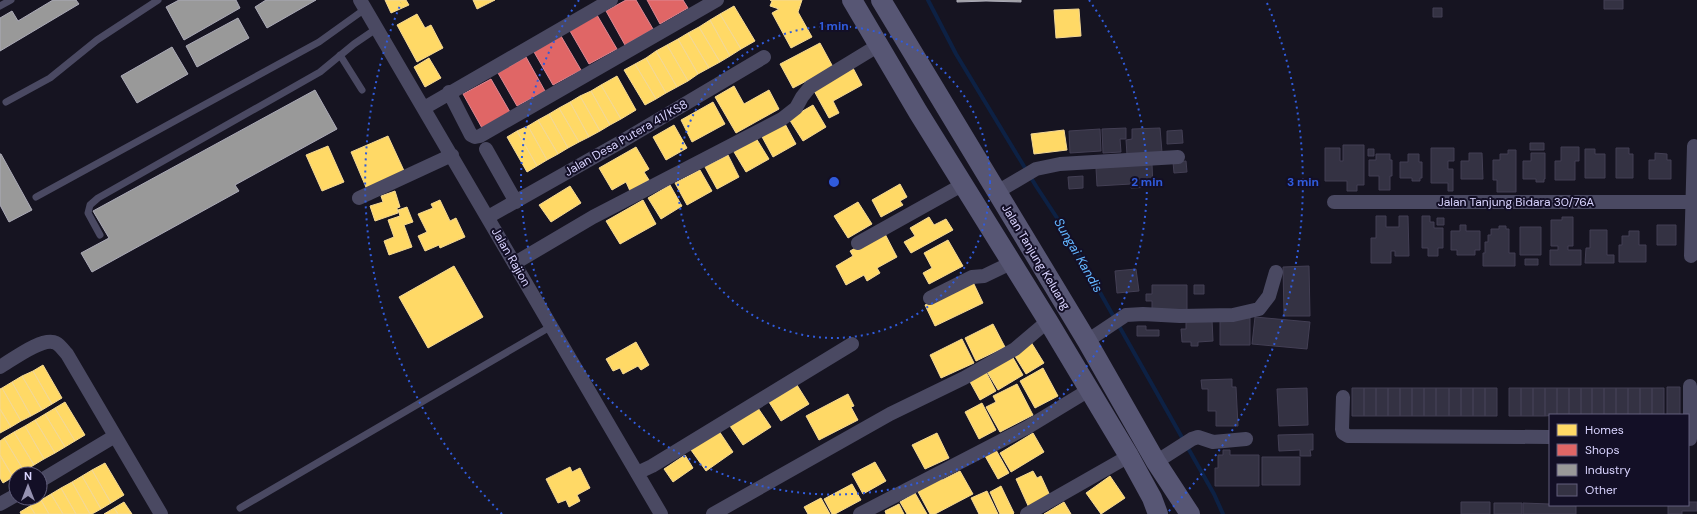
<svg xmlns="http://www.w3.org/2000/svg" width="1697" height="514" font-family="'DM Sans',sans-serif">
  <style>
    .homes { fill: #ffd966; stroke: #f4d894 }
    .shops { fill: #e06666; stroke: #de8794 }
    .industry { fill: #999; stroke: #acabb8 }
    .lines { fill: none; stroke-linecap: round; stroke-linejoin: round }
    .stream { stroke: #0d2144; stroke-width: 4 }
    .building { fill: #343243; stroke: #433f54 }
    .service { stroke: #4a4962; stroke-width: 7 }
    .minor { stroke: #4a4962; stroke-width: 14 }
    .secondary { stroke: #575674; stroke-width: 20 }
    .ring { fill: none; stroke: #305bdc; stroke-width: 2; stroke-dasharray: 2 4 }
    .labels { text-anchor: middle; stroke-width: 4; stroke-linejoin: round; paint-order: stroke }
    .street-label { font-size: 12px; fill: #d9d4ff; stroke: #130f26 }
    .water-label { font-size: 13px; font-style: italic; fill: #62b6ff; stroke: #130f26 }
    .centre { fill: #305bdc; stroke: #130f26; stroke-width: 2 }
    .ring-label { font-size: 12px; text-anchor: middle; font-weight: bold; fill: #305bdc; stroke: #130f26; stroke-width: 4; stroke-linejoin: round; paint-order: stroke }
  </style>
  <rect width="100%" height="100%" fill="#161421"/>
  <!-- homes -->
  <path class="homes" d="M385 0H406L409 5 391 13Z
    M473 0H495L477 9Z
    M770 0H802L798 12 812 37 791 48 772 13 779 9 770 6 772 1Z
    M734 6 755 41 741 49 720 14Z
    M1079 9 1081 36 1056 38 1054 10Z
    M417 14 425 28 431 25 443 48 417 62 397 25Z
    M720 14 741 49 730 56 710 20Z
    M710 20 730 56 720 62 699 27Z
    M699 27 720 62 709 68 688 33Z
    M688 33 709 68 698 74 678 39Z
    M678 39 698 74 688 81 667 45Z
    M820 43 833 67 793 88 780 64Z
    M667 45 688 81 677 87 656 51Z
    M656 51 677 87 666 93 646 58Z
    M429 58 441 78 425 87 414 67Z
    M646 58 666 93 656 99 635 64Z
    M635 64 656 99 645 105 624 70Z
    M853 68 862 85 833 101 839 113 829 118 813 89Z
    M617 76 636 110 621 119 601 85Z
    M601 85 621 119 610 125 591 91Z
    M734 86 744 104 769 90 779 109 736 133 715 97Z
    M591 91 610 125 600 131 580 96Z
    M580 96 600 131 589 137 570 102Z
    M570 102 589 137 579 142 559 108Z
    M713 102 725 124 692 142 681 120Z
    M813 105 826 127 803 141 789 119Z
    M559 108 579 142 568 148 549 114Z
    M549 114 568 148 558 154 538 120Z
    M538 120 558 154 547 160 528 126Z
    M784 122 796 144 773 157 761 135Z
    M674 125 687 148 666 160 653 137Z
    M528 126 547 160 537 166 517 131Z
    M1064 130 1067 150 1034 154 1031 134Z
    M517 131 537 166 527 172 507 137Z
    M388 136 406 175 368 192 351 152Z
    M756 138 769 159 746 172 734 152Z
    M328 146 344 182 322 191 306 155Z
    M636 147 649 169 644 172 649 180 630 191 626 182 612 190 599 168Z
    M728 155 739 177 717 189 705 167Z
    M700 170 712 191 687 205 675 183Z
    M900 184 907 197 900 201 903 205 881 217 872 200Z
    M670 185 682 206 661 219 648 198Z
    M570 186 581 203 551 222 539 205Z
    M395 191 400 207 397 208 398 213 375 221 370 206 383 202 381 196Z
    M440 200 450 221 456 218 465 237 440 248 439 245 425 251 418 236 427 232 418 214 433 208 431 204Z
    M643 200 656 224 620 244 606 221Z
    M858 202 872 224 848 238 834 216Z
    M407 207 413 222 404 225 412 247 389 255 384 241 394 237 388 220 400 216 398 210Z
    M929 217 934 225 946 219 953 230 911 253 904 242 915 236 910 228Z
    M884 232 897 257 877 268 880 273 867 281 864 275 846 285 836 266 853 256 850 251Z
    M948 240 963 266 929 284 923 273 932 268 924 253Z
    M454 266 483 317 428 348 399 297Z
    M973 282 983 303 935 326 925 305Z
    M993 324 1005 347 976 361 965 338Z
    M962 339 974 363 941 378 930 355Z
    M636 342 649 365 641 370 638 366 623 374 620 368 613 371 606 359Z
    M1031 342 1044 363 1026 374 1013 353Z
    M1012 356 1023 375 998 390 986 370Z
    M43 365 62 398 52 404 33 371Z
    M1043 368 1058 396 1035 408 1020 381Z
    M33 371 52 404 42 410 22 376Z
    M986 372 996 391 980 400 969 380Z
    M22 376 42 410 31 416 12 382Z
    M12 382 31 416 21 421 2 388Z
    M1017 384 1033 415 1000 432 986 407 996 402 993 396Z
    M797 385 809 404 781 421 769 402Z
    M2 388 21 421 11 427 0 409V389Z
    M848 394 854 406 851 407 858 420 819 440 806 416Z
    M65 402 85 435 75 441 55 408Z
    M982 403 996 430 979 439 965 412Z
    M55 408 75 441 65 447 45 414Z
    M758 408 771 427 743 445 730 426Z
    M0 409 11 427 0 433Z
    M45 414 65 447 55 453 35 420Z
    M35 420 55 453 44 459 25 426Z
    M25 426 44 459 34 465 14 432Z
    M719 431 733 452 706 471 691 450Z
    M14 432 34 465 24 471 4 438Z
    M937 433 949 458 925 469 912 445Z
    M1033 433 1044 452 1011 472 1000 453Z
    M4 438 24 471 16 474 13 477 0 455V441Z
    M996 450 1009 473 998 479 985 456Z
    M0 455 13 477 3 483 0 478Z
    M685 455 693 468 673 482 664 469Z
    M875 462 886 481 863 494 852 474Z
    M105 463 124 495 111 503 92 470Z
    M570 467 572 472 580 468 590 488 577 495 580 501 569 507 566 500 558 503 546 479Z
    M92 470 111 503 101 509 82 476Z
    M960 471 973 494 935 514H930L916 488 940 476 942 480Z
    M1033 471 1037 478 1041 476 1052 500 1030 510 1016 479Z
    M82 476 101 509 92 514H90L72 482Z
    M1110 476 1125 498 1101 514 1086 493Z
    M72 482 90 514H76L61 488Z
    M852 484 861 500 835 514H832L824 499Z
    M1001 486 1014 513 1013 514H1000L990 492Z
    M61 488 76 514H63L51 494Z
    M987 491 998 514H979L971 498Z
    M915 493 927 514H907L900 502Z
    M51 494 63 514H49L41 500Z
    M821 498 830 514H808L804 507Z
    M41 500 49 514H35L30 506Z
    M124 502 132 514H118L114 508Z
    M1064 502 1071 514H1044Z
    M899 504 904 514H886L885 511Z
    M30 506 35 514H21L20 512Z
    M114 508 118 514H104Z"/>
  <!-- shops -->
  <path class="shops" d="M626 0H636L653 29 625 45 606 11Z
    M647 0H683L688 8 660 24Z
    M597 15 617 49 589 64 570 31Z
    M561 36 581 70 553 85 534 52Z
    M526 57 545 91 517 106 498 73Z
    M491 79 510 112 482 128 463 94Z"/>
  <!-- industry -->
  <path class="industry" d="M53 0H76L79 4 0 51V18L12 11 18 21Z
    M179 0H236L240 8 184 40 166 7Z
    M266 0H316L267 28 255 7Z
    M957 0H986V1L957 2Z
    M1021 0V2L986 1V0Z
    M238 18 249 38 197 67 186 46Z
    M172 47 188 74 137 103 121 76Z
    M315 90 337 129 235 185 239 191 92 272 81 253 109 238 93 211Z
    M0 154H1L32 210 9 222 0 205Z"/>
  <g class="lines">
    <!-- stream -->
    <path class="stream" d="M928 0 956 54 1036 186 1063 227 1214 494 1223 514"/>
  </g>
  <!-- building -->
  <path class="building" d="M1604 0H1623V9H1604Z
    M1433 8H1442V17H1433Z
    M1126 128V139H1120L1121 152 1103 153 1102 129Z
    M1160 128 1162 152 1127 155 1126 140 1132 139V129Z
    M1100 129 1101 151 1070 153 1069 131Z
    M1182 130 1183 143 1167 144V131Z
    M1530 143H1544V150H1530Z
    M1343 145H1364V185H1357V191H1347V181H1325V148H1340V161H1343Z
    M1561 147H1579V161H1575V180H1555V161H1561Z
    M1431 148H1454V161H1448V169H1453V191H1448V183H1431Z
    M1616 148H1629V154H1633V178H1616Z
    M1368 149H1374V156H1368Z
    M1585 149H1595V154H1605V178H1585Z
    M1508 150H1516V192H1497V180H1493V160H1500V154H1508Z
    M1469 153H1482L1483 179H1461V161H1469Z
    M1531 153H1545V179H1544V182H1536V179H1523V161H1531Z
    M1655 153 1667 154V160H1671V179H1649V160H1655Z
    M1376 154H1390V160H1392V176H1390V190H1379V176H1369V160H1376Z
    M1408 154H1419V162H1422V178H1420V181H1412V178H1400V162H1408Z
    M1186 161 1187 172 1174 173 1173 162Z
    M1152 164 1153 187 1131 188V184L1097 186 1096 168Z
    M1083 176V188L1069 189 1068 177Z
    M1376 216H1386V227H1399V216H1408L1409 256H1395V251H1391V263H1371V238H1376Z
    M1422 216H1430V222H1434V228H1443V248H1438V256H1428V248H1422Z
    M1562 217H1573V246H1568V250H1581V265H1550V250H1558V246H1551V220H1562Z
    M1437 218H1444V225H1437Z
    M1460 225H1466V231H1480V250H1475V255H1457V250H1451V231H1460Z
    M1657 225H1676V245H1657Z
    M1499 226H1506V229H1509V253H1515V266H1483V253H1485V242H1488V235H1491V229H1499Z
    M1520 227H1541V255H1520Z
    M1590 230H1607V255H1614V263H1585L1586 248H1590Z
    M1629 231H1639V245H1646V262H1619V245H1622V236H1629Z
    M1525 259H1538V265H1525Z
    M1309 266 1310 316H1284L1283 267Z
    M1136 269 1139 291 1117 293 1115 271Z
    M1152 285H1187V310H1152V301H1146V294H1152Z
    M1194 285H1204V294H1194Z
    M1255 317 1310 322 1307 349 1252 344Z
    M1250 318V345H1220V319Z
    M1186 320H1212L1213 341 1198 342V346H1191V342H1182L1181 329H1186Z
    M1137 326H1146V330H1159V336H1137Z
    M1232 379V387H1236L1238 426H1216V411H1208V389H1202L1201 380Z
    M1667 387H1680V415H1667Z
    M1307 388 1308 425 1279 426 1277 389Z
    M1352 388H1364V416H1352Z
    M1364 388H1376V416H1364Z
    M1376 388H1388V416H1376Z
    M1388 388H1400V416H1388Z
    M1400 388H1412V416H1400Z
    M1412 388H1424V416H1412Z
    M1424 388H1436V416H1424Z
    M1436 388H1449V416H1436Z
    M1449 388H1461V416H1449Z
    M1461 388H1473V416H1461Z
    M1473 388H1485V416H1473Z
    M1485 388H1497V416H1485Z
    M1509 388H1521V416H1509Z
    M1521 388H1533V416H1521Z
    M1533 388H1545V416H1533Z
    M1545 388H1557V415L1545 416Z
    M1557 388H1569V415H1557Z
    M1569 388H1581V415H1569Z
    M1581 388H1592V415H1581Z
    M1592 388H1604V415H1592Z
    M1604 388H1616V415H1604Z
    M1616 388H1628V415H1616Z
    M1628 388H1640V415H1628Z
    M1640 388H1652V415H1640Z
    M1652 388H1664V415H1652Z
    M1313 434V450H1310L1311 456H1300V450L1279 451 1278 435Z
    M1223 450H1230V455H1259V486H1215V468H1218V455H1223Z
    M1262 457H1300V485H1262Z
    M1461 502H1490V514H1461Z
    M1688 502H1697V511H1682V514H1668V505H1688Z
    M1494 503H1522V514H1494Z
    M1523 503 1576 505V514H1523Z"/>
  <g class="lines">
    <!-- service -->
    <path class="service" d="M0 6 11 0
      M340 55 362 90
      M6 102 50 78 97 40 158 0
      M36 197 319 42 365 9
      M100 235 88 213 90 205 98 198 320 72 354 44 376 29
      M240 508 550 327"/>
    <!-- minor -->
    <path class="minor" d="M360 0 661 514
      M449 92 471 135 475 137 480 136 717 0
      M424 108 611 0
      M486 149 516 202
      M997 192 1036 169 1060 164 1178 157
      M359 198 452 155
      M1334 202H1697
      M488 217 619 143 764 57
      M858 243 962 185
      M1691 256 1694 146
      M515 263 593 217 782 119 796 108 802 97 810 87 879 45
      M930 298 972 277 984 276 1011 263
      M1087 341 1126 315 1143 314 1180 316 1233 315 1259 309 1269 296 1276 272
      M0 367C12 360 43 336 56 343 60 345 64 351 67 354L161 514
      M1690 386V439
      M1343 397 1342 429 1343 433 1348 436 1550 437
      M1156 462 1192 439 1198 437 1213 442 1246 439
      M637 473 652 466 852 344
      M40 481 115 436
      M0 504 16 495
      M713 514 890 414 964 378 1015 349 1048 321
      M860 514 1028 427 1089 390
      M1027 514 1129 456"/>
    <!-- secondary -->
    <path class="secondary" d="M852 0 918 112 1048 321 1129 456 1152 498 1158 514
      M881 0 1087 341 1156 462 1190 514"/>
  </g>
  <!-- distance rings -->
  <g class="ring">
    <circle cx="834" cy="182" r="156"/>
    <path d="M1089 0A313 313 0 1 1 579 0"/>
    <path d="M502 514A469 469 0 0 1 401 3M1267 3A469 469 0 0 1 1166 514"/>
  </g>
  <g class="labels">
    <!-- street labels -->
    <g class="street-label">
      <text transform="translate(626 138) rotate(-30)" y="4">Jalan Desa Putera 41/KS8</text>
      <text x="1516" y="206">Jalan Tanjung Bidara 30/76A</text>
      <text transform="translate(511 257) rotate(60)" y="4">Jalan Rajion</text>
      <text transform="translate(1036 257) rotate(59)" y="4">Jalan Tanjung Keluang</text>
    </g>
    <!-- water labels -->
    <g class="water-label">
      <text transform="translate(1079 255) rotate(60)" y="5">Sungai Kandis</text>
    </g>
  </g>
  <circle cx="834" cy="182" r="6" class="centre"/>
  <g class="ring-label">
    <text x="834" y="30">1 min</text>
    <text x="1147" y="186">2 min</text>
    <text x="1303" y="186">3 min</text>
  </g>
  <!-- legend -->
  <rect x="1549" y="414" width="140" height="92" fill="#130f26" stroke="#625e7d"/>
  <rect x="1557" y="424" width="20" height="12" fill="#ffd966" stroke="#625e7d"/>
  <text x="1585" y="434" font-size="12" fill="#d9d4ff">Homes</text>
  <rect x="1557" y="444" width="20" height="12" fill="#e06666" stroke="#625e7d"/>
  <text x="1585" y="454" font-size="12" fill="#d9d4ff">Shops</text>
  <rect x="1557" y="464" width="20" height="12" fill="#999999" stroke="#625e7d"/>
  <text x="1585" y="474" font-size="12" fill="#d9d4ff">Industry</text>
  <rect x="1557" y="484" width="20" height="12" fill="#343243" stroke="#625e7d"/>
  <text x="1585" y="494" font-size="12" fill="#d9d4ff">Other</text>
  <!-- north arrow -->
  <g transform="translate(28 486)"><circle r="19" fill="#130f26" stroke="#625e7d"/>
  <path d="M0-3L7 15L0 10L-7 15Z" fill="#9591b1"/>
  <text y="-6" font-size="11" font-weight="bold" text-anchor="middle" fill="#d9d4ff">N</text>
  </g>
</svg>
